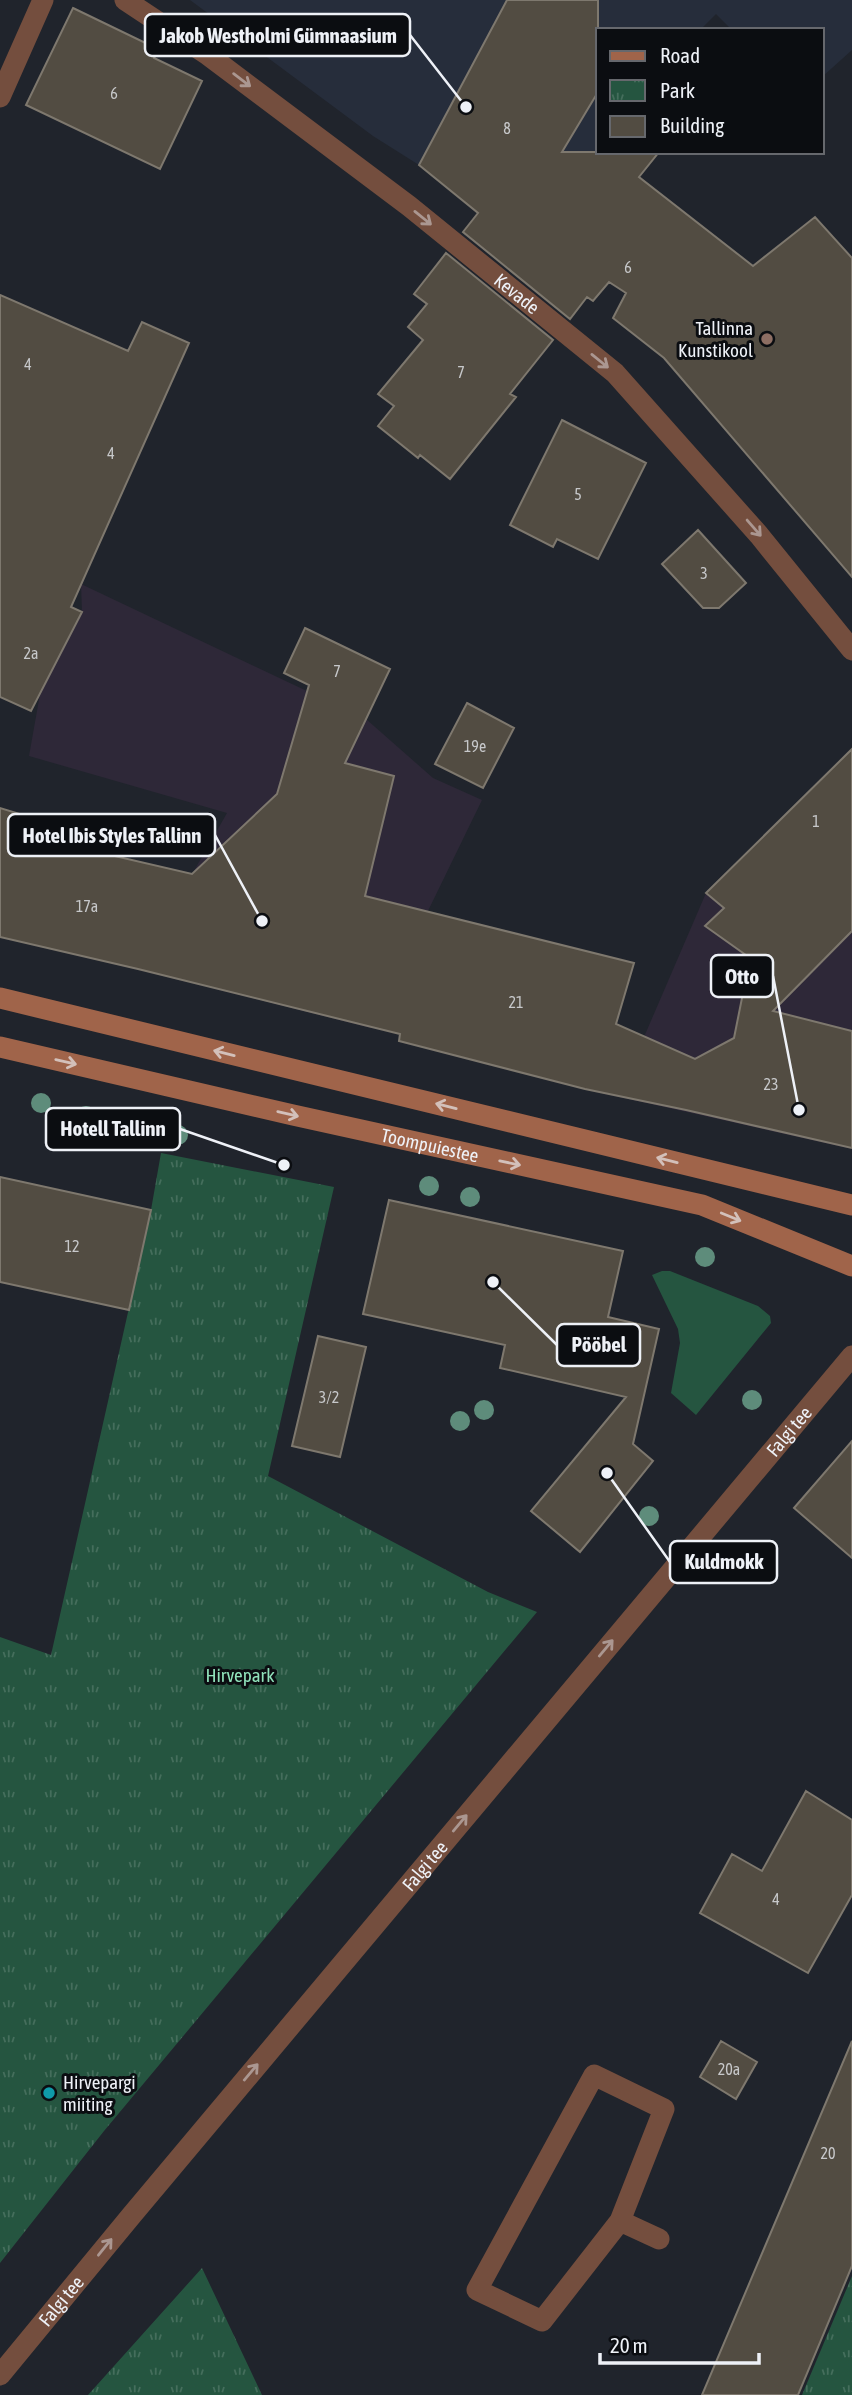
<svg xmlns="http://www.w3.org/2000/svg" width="852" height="2395" font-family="'Asap Condensed',sans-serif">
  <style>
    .commercial { fill: #2e2838 }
    .built { fill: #262d3b }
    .grass { fill: #255540 }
    .park { fill: url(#park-tufts) }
    .building { fill: #524c42; stroke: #7e786e; stroke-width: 2 }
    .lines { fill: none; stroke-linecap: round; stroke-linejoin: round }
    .lane { stroke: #744e3e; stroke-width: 21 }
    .street { stroke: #744e3e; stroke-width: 21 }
    .secondary { stroke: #a0644a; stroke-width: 21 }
    .tree { fill: #5e8c7b }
    .oneway { stroke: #ab9791 }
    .oneway2 { stroke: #d3c0ba }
    .education-dot { fill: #8d6e63; stroke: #0b0d11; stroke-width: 2.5 }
    .culture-dot { fill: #0f9aa8; stroke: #0b0d11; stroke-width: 2.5 }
    .labels { text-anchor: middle; stroke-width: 6; stroke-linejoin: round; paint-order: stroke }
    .number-label { font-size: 16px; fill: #c7c8ca }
    .street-label { font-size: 19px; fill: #eef1f7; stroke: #0b0d11 }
    .poi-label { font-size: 19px; fill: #eef1f7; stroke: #0b0d11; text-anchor: end }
    .park-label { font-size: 19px; fill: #90e2bb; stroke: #0b0d11 }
    .leader { fill: none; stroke: #eef1f7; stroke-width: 2.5 }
    .callout-dot { fill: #eef1f7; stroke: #0b0d11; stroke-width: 2.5 }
    .callout { fill: #0b0d11; stroke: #eef1f7; stroke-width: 2.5 }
    .callout-label { font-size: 21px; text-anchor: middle; font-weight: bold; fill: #eef1f7 }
  </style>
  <defs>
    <pattern id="park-tufts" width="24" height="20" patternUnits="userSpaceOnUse" patternTransform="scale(1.75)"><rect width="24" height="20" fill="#255540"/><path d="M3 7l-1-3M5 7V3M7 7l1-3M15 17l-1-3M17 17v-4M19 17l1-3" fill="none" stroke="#456e5c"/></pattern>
  </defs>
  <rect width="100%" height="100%" fill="#20242c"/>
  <!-- commercial -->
  <path class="commercial" d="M81 584 366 719 433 778 482 800 371 1028 138 969 227 813 29 756 40 694 82 612Z
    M852 749V1149L597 1092 644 1037 706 893Z"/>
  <!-- built -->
  <path class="built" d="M190 0H852V50L822 77V30H732L716 14 700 30H598V152L510 239 419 165 373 136Z"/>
  <!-- grass -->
  <path class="grass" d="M662 1271H670L758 1306 770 1316 771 1323 696 1415 671 1393 680 1343 678 1329 652 1275Z"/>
  <!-- park -->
  <path class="park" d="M161 1153 334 1187 268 1476 488 1592 537 1612 104 2131 0 2263V1637L51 1655 151 1210Z
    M202 2268 262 2395H88Z
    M852 2276V2395H802Z"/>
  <!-- building -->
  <path class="building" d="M507 0H598V92L562 152H659L639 177 753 266 815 217 852 258V577L664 358 613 318 626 293 609 282 593 301 587 297 570 319 463 232 478 213 419 165Z
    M73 8 158 49 154 58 202 81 160 169 26 105Z
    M446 253 553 340 510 394 516 397 450 479 420 455 418 458 378 426 394 406 378 394 423 340 408 327 427 304 414 294Z
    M0 295 128 351 142 322 189 343 71 607 82 612 31 711 0 697Z
    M562 420 646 463 598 559 557 539 553 547 510 525Z
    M698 530 746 583 719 608H703L662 564Z
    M305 628 390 669 345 763 394 776 365 896 634 963 616 1024 695 1059 734 1038 750 958 705 926 724 908 706 893 852 749V931L773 1011 852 1031V1148L686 1110 585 1089 399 1041 400 1034 138 969 0 937V808L95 837 93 851 192 874 277 794 309 685 284 673Z
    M467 703 514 728 483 788 435 764Z
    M0 1177 151 1210 129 1310 0 1282Z
    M389 1200 623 1251 608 1317 659 1329 633 1444 653 1461 580 1552 531 1511 626 1397 500 1368 505 1345 363 1314Z
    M318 1336 366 1347 340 1457 292 1446Z
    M852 1441V1558L794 1508Z
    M806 1791 852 1820V1895L808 1973 700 1913 732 1854 762 1871Z
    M721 2041 757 2062 736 2099 700 2077Z
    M852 2041V2266L798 2395H702Z"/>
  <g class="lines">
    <!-- lane -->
    <path class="lane" d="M620 2221 542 2321 477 2290 594 2075 664 2109 620 2221 659 2239"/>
    <!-- street -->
    <g class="street">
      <path id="s1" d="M125 0 208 55 409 206 615 373 759 535 852 650"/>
      <path d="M0 97 43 0"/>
      <path id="s2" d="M0 2375 131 2216 852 1356"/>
    </g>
    <!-- secondary -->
    <g class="secondary">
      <path d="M0 998 852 1205"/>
      <path id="s3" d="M0 1047 293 1115 702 1205 852 1266"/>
    </g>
  </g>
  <!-- trees -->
  <g class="tree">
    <circle cx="41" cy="1103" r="10"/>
    <circle cx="86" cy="1116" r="10"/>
    <circle cx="178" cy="1135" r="10"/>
    <circle cx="429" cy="1186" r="10"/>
    <circle cx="470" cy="1197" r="10"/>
    <circle cx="705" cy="1257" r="10"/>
    <circle cx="752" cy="1400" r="10"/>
    <circle cx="484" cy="1410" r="10"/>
    <circle cx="460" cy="1421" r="10"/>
    <circle cx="649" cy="1516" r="10"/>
  </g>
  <!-- one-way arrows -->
  <defs><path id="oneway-shaft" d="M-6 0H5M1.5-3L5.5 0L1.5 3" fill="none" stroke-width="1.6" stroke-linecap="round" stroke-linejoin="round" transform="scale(1.75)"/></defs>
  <g class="oneway">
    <use href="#oneway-shaft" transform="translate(242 80) rotate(37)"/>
    <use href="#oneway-shaft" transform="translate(423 218) rotate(39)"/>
    <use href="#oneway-shaft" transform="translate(600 361) rotate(39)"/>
    <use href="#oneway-shaft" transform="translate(754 528) rotate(49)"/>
    <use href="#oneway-shaft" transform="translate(606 1648) rotate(-50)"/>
    <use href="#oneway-shaft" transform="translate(460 1823) rotate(-50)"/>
    <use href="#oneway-shaft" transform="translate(251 2072) rotate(-50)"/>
    <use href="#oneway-shaft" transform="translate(105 2247) rotate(-51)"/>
  </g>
  <g class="oneway2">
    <use href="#oneway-shaft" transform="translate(224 1053) rotate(-166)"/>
    <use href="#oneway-shaft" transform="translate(66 1062) rotate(13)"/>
    <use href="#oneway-shaft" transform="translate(446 1106) rotate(-166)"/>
    <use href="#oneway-shaft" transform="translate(288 1114) rotate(13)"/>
    <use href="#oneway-shaft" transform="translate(667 1160) rotate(-166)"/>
    <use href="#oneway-shaft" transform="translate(510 1163) rotate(12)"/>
    <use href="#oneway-shaft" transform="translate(731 1217) rotate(22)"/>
  </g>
  <!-- markers -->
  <circle class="education-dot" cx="767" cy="339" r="7"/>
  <circle class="culture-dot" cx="49" cy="2093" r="7"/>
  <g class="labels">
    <!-- number labels -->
    <g class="number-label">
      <text x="114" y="99">6</text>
      <text x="507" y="134">8</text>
      <text x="628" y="273">6</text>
      <text x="28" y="370">4</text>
      <text x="461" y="378">7</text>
      <text x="111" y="459">4</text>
      <text x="578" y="500">5</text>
      <text x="704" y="579">3</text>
      <text x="31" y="659">2a</text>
      <text x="337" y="677">7</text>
      <text x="475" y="752">19e</text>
      <text x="816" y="827">1</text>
      <text x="87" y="912">17a</text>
      <text x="516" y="1008">21</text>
      <text x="771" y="1090">23</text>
      <text x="72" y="1252">12</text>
      <text x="329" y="1403">3/2</text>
      <text x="776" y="1905">4</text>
      <text x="729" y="2075">20a</text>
      <text x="828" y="2159">20</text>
    </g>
    <!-- street labels -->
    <g class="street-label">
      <text dy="7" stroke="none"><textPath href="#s1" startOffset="490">Kevade</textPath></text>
      <text dy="7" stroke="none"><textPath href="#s3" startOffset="441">Toompuiestee</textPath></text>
      <text dy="7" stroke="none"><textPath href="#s2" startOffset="1230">Falgi tee</textPath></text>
      <text dy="7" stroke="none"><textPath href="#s2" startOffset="663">Falgi tee</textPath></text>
      <text dy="7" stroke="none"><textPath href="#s2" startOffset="96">Falgi tee</textPath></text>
    </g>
    <!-- poi labels -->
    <g class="poi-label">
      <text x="753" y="335">Tallinna<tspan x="753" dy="22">Kunstikool</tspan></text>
      <text x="63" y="2089" text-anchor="start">Hirvepargi<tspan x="63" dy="22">miiting</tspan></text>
    </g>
    <!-- park labels -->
    <g class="park-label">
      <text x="240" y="1682">Hirvepark</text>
    </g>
  </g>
  <!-- callouts -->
  <path class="leader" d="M466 107L410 35M262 921L215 835M799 1110L773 976M284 1165L180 1129M493 1282L557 1345M607 1473L670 1562"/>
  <g class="callout-dot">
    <circle cx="466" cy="107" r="7"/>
    <circle cx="262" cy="921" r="7"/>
    <circle cx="799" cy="1110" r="7"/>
    <circle cx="284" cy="1165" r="7"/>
    <circle cx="493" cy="1282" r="7"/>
    <circle cx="607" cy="1473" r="7"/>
  </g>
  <g class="callout">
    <rect x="145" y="14" width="265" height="42" rx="7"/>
    <rect x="8" y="814" width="207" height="42" rx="7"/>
    <rect x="711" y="955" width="62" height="42" rx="7"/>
    <rect x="46" y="1108" width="134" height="42" rx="7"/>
    <rect x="557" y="1324" width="83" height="42" rx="7"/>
    <rect x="670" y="1541" width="107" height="42" rx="7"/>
  </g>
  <g class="callout-label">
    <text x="278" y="43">Jakob Westholmi Gümnaasium</text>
    <text x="112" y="843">Hotel Ibis Styles Tallinn</text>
    <text x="742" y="984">Otto</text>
    <text x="113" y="1136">Hotell Tallinn</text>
    <text x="599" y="1352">Pööbel</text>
    <text x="724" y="1569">Kuldmokk</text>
  </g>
  <!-- legend -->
  <rect x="596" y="28" width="228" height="126" fill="#0b0d11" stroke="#66686d" stroke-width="2"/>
  <rect x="610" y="51" width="35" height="10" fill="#a0644a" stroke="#66686d" stroke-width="2"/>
  <text x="660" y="63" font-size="21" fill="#eef1f7">Road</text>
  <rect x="610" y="80" width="35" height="21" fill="url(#park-tufts)" stroke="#66686d" stroke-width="2"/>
  <text x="660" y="98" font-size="21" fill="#eef1f7">Park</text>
  <rect x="610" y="116" width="35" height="21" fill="#524c42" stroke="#66686d" stroke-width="2"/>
  <text x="660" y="133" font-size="21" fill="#eef1f7">Building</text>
  <!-- scale -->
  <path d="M600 2353v10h159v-10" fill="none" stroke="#eef1f7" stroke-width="3.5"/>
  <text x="610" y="2353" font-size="21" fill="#eef1f7" stroke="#0b0d11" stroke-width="5" paint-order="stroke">20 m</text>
</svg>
